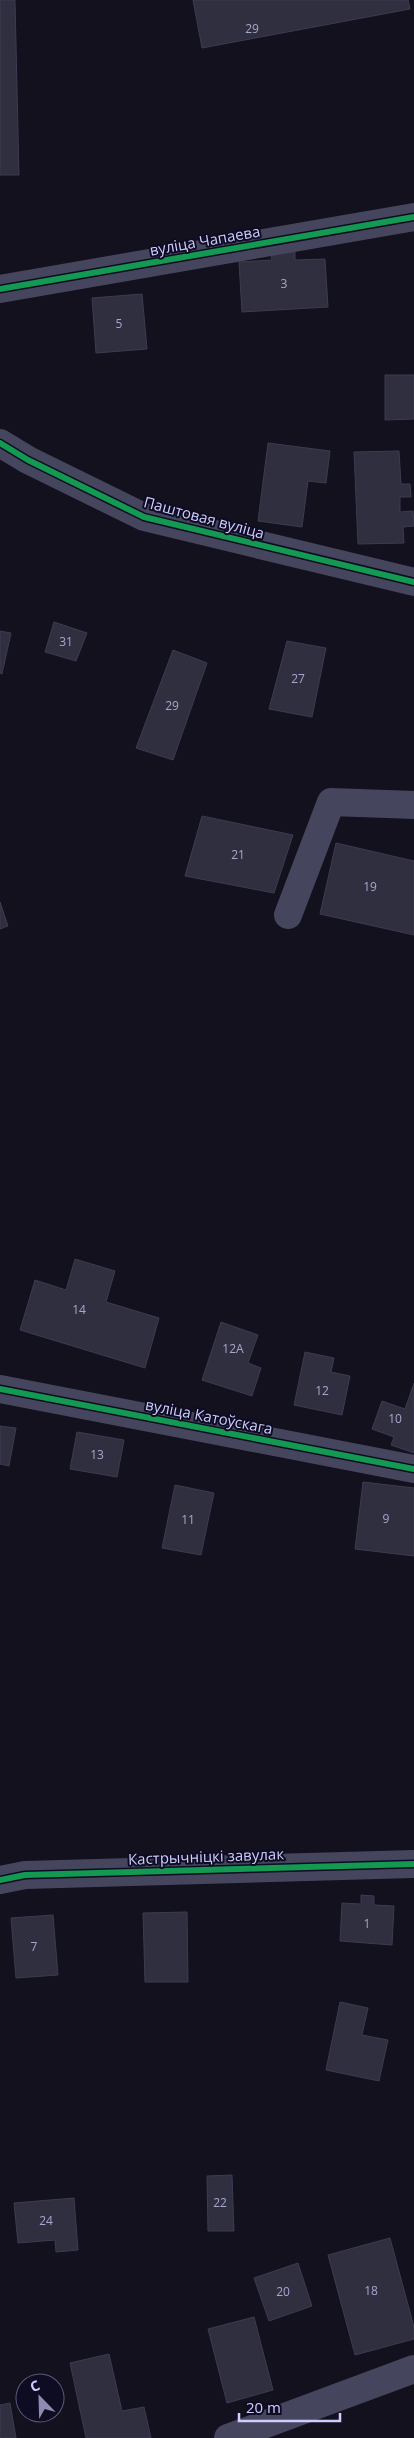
<svg xmlns="http://www.w3.org/2000/svg" width="414" height="2438" font-family="'Open Sans',sans-serif">
  <style>
    .building { fill: #302f3f; stroke: #3d3b52 }
    .lines { fill: none; stroke-linecap: round; stroke-linejoin: round }
    .minor { stroke: #45465e; stroke-width: 28 }
    .cycleway-casing { stroke: #0e0c22; stroke-width: 9 }
    .cycleway { stroke: #139951; stroke-width: 6 }
    .labels { text-anchor: middle; stroke-width: 4; stroke-linejoin: round; paint-order: stroke }
    .number-label { font-size: 12px; fill: #a7a6cf }
    .street-label { font-size: 15px; fill: #cfcdff; stroke: #0e0c22 }
  </style>
  <rect width="100%" height="100%" fill="#12111d"/>
  <!-- building -->
  <path class="building" d="M0 0H15L19 175H0Z
    M193 0H408L410 9 202 48Z
    M295 252V260L325 259 328 307 242 312 239 262 272 260 271 254Z
    M142 294 147 349 96 353 92 298Z
    M385 375H414V419L385 420Z
    M268 443 330 451 326 483 308 481 302 527 258 521Z
    M399 451 401 484H410L411 497H400V512L413 511 414 526 403 527 404 543 358 544 354 452Z
    M54 622 87 633 76 661 45 652Z
    M0 631 11 633 2 674 0 673Z
    M287 641 326 648 312 717 269 709Z
    M173 650 207 663 173 760 136 748Z
    M202 816 293 835 274 893 185 876Z
    M336 843 414 861V935L320 914Z
    M0 902 8 926 0 929Z
    M75 1259 115 1271 106 1302 159 1318 145 1368 20 1330 35 1280 66 1290Z
    M221 1322 258 1335 248 1363 261 1368 252 1396 202 1380Z
    M305 1352 334 1358 331 1372 350 1376 342 1415 294 1405Z
    M414 1383V1453L391 1445 394 1437 372 1429 382 1401 405 1409Z
    M0 1426 16 1428 9 1466 0 1464Z
    M77 1432 124 1440 117 1477 70 1469Z
    M363 1482 414 1488V1556L355 1549Z
    M175 1485 214 1493 201 1555 162 1548Z
    M361 1895 374 1896V1905L394 1906 392 1945 340 1941 342 1903 361 1904Z
    M187 1912 188 1982H145L143 1913Z
    M53 1915 58 1975 16 1978 11 1918Z
    M340 2002 368 2008 362 2035 388 2040 379 2081 326 2070Z
    M232 2175 234 2231H208L207 2176Z
    M74 2198 78 2250 56 2252 55 2240 18 2243 14 2203Z
    M390 2238 414 2327V2339L355 2355 328 2255Z
    M298 2263 312 2306 269 2321 254 2278Z
    M254 2317 273 2390 227 2403 208 2329Z
    M109 2354 122 2411 144 2407 151 2438H86L70 2363Z
    M10 2403 16 2438H0V2405Z"/>
  <g class="lines">
    <!-- minor -->
    <path class="minor" d="M0 289 414 217
      M0 443 28 460 144 517 414 582
      M288 915 331 802 414 805
      M0 1389 414 1469
      M0 1880 25 1875 414 1864
      M228 2438 414 2369"/>
    <defs>
      <path id="cycleway" d="M0 289 414 217
        M0 443 28 460 144 517 414 582
        M0 1389 414 1469
        M0 1880 25 1875 414 1864"/>
    </defs>
    <!-- cycleway casing -->
    <use href="#cycleway" class="cycleway-casing"/>
    <!-- cycleway -->
    <use href="#cycleway" class="cycleway"/>
  </g>
  <g class="labels">
    <!-- number labels -->
    <g class="number-label">
      <text x="252" y="33">29</text>
      <text x="284" y="288">3</text>
      <text x="119" y="328">5</text>
      <text x="66" y="646">31</text>
      <text x="298" y="683">27</text>
      <text x="172" y="710">29</text>
      <text x="238" y="859">21</text>
      <text x="370" y="891">19</text>
      <text x="79" y="1314">14</text>
      <text x="233" y="1353">12А</text>
      <text x="322" y="1395">12</text>
      <text x="395" y="1423">10</text>
      <text x="97" y="1459">13</text>
      <text x="386" y="1523">9</text>
      <text x="188" y="1524">11</text>
      <text x="367" y="1928">1</text>
      <text x="34" y="1951">7</text>
      <text x="220" y="2207">22</text>
      <text x="46" y="2225">24</text>
      <text x="371" y="2295">18</text>
      <text x="283" y="2296">20</text>
    </g>
    <!-- street labels -->
    <g class="street-label">
      <text transform="translate(205 241) rotate(-10)" y="5">вуліца Чапаева</text>
      <text transform="translate(204 518) rotate(15)" y="5">Паштовая вуліца</text>
      <text transform="translate(209 1417) rotate(11)" y="5">вуліца Катоўскага</text>
      <text transform="translate(206 1857) rotate(-2)" y="5">Кастрычніцкі завулак</text>
    </g>
  </g>
  <!-- north arrow -->
  <g transform="translate(40 2398) rotate(337)"><circle r="24" fill="#0e0c22" stroke="#5b597a"/>
  <path d="M0-4L9 19L0 12L-9 19Z" fill="#8d8bb0"/>
  <text y="-8" font-size="14" font-weight="bold" text-anchor="middle" fill="#cfcdff">С</text>
  </g>
  <!-- scale -->
  <path d="M239 2413v8h101v-8" fill="none" stroke="#cfcdff" stroke-width="2.5"/>
  <text x="246" y="2413" font-size="15" fill="#cfcdff" stroke="#0e0c22" stroke-width="4" paint-order="stroke">20 m</text>
</svg>
